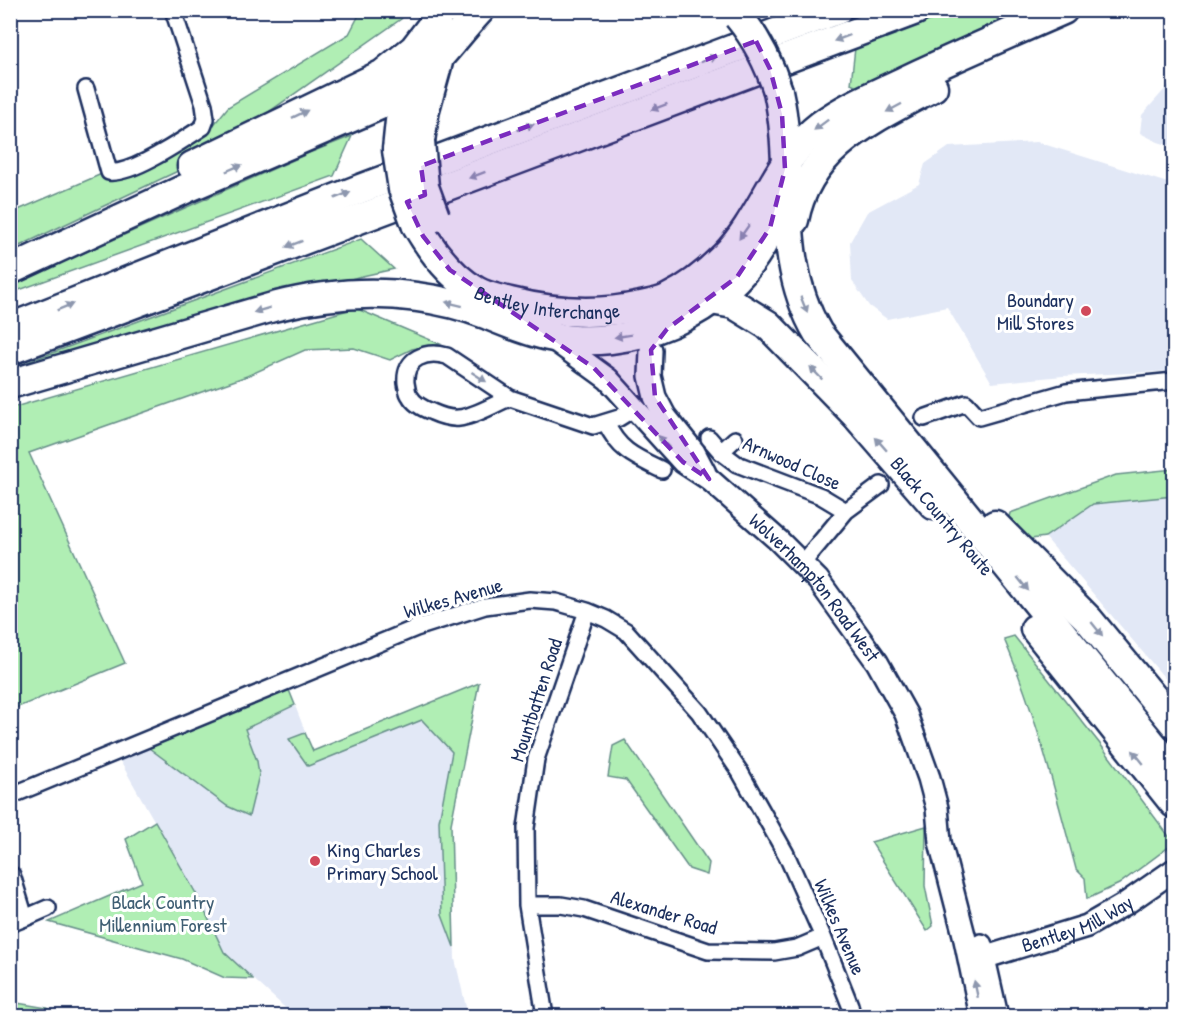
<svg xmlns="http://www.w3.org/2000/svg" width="1185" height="1027" font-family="'Patrick Hand',sans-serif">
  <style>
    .built { fill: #e2e8f6 }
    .green { fill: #b0eeb4; stroke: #668e89; stroke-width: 1.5 }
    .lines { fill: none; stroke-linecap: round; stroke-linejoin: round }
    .street-casing { stroke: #1b2f5e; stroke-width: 20 }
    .secondary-casing { stroke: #1b2f5e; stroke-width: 26 }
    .highway-casing { stroke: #1b2f5e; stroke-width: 33 }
    .street { stroke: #fff; stroke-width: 15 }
    .secondary { stroke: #fff; stroke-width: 21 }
    .highway { stroke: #fff; stroke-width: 28 }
    .highway-bridge-casing { stroke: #1b2f5e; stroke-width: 33; stroke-linecap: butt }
    .highway-bridge { stroke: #fff; stroke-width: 28 }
    .oneway { fill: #8d97ae }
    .marked { fill: #7b2cbf; fill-opacity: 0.2; stroke: #7b2cbf; stroke-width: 4.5; stroke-dasharray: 12 8; stroke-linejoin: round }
    .poi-dot { fill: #d1495b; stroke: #fff; stroke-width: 2 }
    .labels { text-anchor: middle; stroke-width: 6; stroke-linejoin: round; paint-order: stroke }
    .street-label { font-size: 20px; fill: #1b2f5e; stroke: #fff }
    .poi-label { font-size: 20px; fill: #1b2f5e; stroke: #fff; text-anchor: end }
    .park-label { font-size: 20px; fill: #405f74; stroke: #fff }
  </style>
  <rect width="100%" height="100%" fill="#fff"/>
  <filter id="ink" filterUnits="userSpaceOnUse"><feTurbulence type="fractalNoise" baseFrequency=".0167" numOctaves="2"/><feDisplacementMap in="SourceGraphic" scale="12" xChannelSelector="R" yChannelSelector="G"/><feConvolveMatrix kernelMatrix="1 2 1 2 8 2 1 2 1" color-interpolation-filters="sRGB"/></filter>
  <g filter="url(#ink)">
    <!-- built -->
    <path class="built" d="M1174 79V147L1158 142 1140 133 1142 115Z
      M1037 142 1174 185V371L1063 376 992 383 947 307 887 319 869 306 852 281 850 242 867 212 919 184 925 164 949 147Z
      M1174 496V689L1045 537 1093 504Z
      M479 683 451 824 455 959 468 1016H294L224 952 198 897 120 761 289 690 313 752Z"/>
    <!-- green -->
    <path class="green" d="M359 11H407L401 19 199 161 11 250V213L104 173 208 132 228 107 349 34 360 13Z
      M957 11H1033L861 89 851 84 855 48Z
      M352 136 334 176 11 293V285L309 153Z
      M361 239 394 269 358 277 11 373V368Z
      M355 308 440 344 412 349 390 360 354 348 305 350 247 376 29 453 125 663 11 710V408Z
      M1174 469V496L1093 504 1045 537 1024 540 1008 521 1010 513 1116 475Z
      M1014 636 1100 744 1174 843 1119 884 1087 899 1085 878 1076 869C1055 791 1036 713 1004 639Z
      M479 683 451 824 454 947 442 915 439 821 452 752 422 720 308 766 289 739 305 733 313 751Z
      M289 690 295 705 245 729 257 761 259 775 249 816 227 806 149 748Z
      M625 740 709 863 707 875 689 869 626 780 608 777 613 746Z
      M155 821 198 897 224 952 253 979 225 978 182 959 49 922 142 882 126 839Z
      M926 826 925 886 933 926 927 931 871 842Z
      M11 1002 47 1008 64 1016H11Z"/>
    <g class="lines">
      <defs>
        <path id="street" d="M86 89 109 172C132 175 183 140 203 127L206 119 204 105 173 10
          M510 398C494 404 476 416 459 418 449 419 441 416 432 412 424 409 414 404 410 396 407 393 407 387 406 383 404 358 426 350 447 356L510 398 593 426 619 418 635 408
          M924 418 966 403 979 417 1066 392 1174 381
          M606 423C619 451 635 457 662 470
          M709 438 721 452 737 464 821 496 846 511
          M721 452 735 439
          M802 564 846 511 881 485
          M10 796 416 628 485 606 530 600 556 602 587 611 606 619 626 631 699 712 740 772 786 854 823 937 850 1005 852 1016
          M527 905H561L584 909 708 951 774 952 797 948 823 937
          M25 918 48 908
          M10 924 25 918 12 875
          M545 1016 527 905 526 828 536 759 587 611"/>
        <g id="secondary">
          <path id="s1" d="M553 339 608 379 683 462 709 479 778 540 818 580 877 662 906 714 929 778 937 808 940 842 964 935 981 1016"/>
          <path d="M651 350 650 376 655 397 665 416 694 452 705 473"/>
          <path d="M981 945 997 1016"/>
          <path id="s2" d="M970 962 1087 926 1125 904 1174 870"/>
        </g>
        <g id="highway">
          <path d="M778 91C796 172 773 257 818 333L1174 771"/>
          <path d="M420 141 425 109 438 62"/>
          <path d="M397 150 400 121 411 81"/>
          <path d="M192 166 383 74 414 49 437 19"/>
          <path d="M794 220C808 146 874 119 933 87"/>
          <path id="s3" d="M416 224C431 250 450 276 476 291 486 297 499 299 510 302 554 313 596 316 641 306 649 304 659 303 667 299 688 289 709 272 725 256 764 216 776 159 821 125 847 106 877 94 906 80 958 56 1010 33 1063 10"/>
          <path d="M10 270 187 188 387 102C427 79 449 43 480 10"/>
          <path d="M700 298 734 304 768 325 856 415 934 505"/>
          <path d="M10 328 360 189 837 10"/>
          <path d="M10 350 916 10"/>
          <path d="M10 384 273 307C320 295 369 290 417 297 441 300 465 306 488 315 507 323 527 331 548 336 629 354 726 314 765 239 776 218 779 192 785 169"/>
          <path d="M995 525 1088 619 1174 723"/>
          <path d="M1035 629 1174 803"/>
        </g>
      </defs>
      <!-- street casing -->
      <use href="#street" class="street-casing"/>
      <!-- secondary casing -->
      <use href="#secondary" class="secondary-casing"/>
      <!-- highway casing -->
      <use href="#highway" class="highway-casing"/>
      <!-- street -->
      <use href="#street" class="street"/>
      <!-- secondary -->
      <use href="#secondary" class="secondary"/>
      <!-- highway -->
      <use href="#highway" class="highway"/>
      <defs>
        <path id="highway-bridge" d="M738 16C757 39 769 63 778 91
          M420 141 424 187 435 217
          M397 150 403 189 416 224"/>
      </defs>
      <!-- highway-bridge casing -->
      <use href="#highway-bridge" class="highway-bridge-casing"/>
      <!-- highway-bridge -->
      <use href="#highway-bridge" class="highway-bridge"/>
    </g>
    <!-- one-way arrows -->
    <defs><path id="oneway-solid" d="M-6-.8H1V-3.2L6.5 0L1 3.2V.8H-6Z" transform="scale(1.5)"/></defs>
    <g class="oneway">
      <use href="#oneway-solid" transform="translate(842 38) rotate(159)"/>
      <use href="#oneway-solid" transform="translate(709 59) rotate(-21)"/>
      <use href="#oneway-solid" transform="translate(659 107) rotate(159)"/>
      <use href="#oneway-solid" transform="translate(894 108) rotate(152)"/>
      <use href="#oneway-solid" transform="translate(300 114) rotate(-26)"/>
      <use href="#oneway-solid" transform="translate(821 125) rotate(143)"/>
      <use href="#oneway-solid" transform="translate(526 127) rotate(-20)"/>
      <use href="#oneway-solid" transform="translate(234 168) rotate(-23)"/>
      <use href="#oneway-solid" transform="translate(477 175) rotate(159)"/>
      <use href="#oneway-solid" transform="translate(343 195) rotate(-22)"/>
      <use href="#oneway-solid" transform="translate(744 232) rotate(125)"/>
      <use href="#oneway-solid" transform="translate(294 244) rotate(159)"/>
      <use href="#oneway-solid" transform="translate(454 304) rotate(-166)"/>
      <use href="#oneway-solid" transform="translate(804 305) rotate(68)"/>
      <use href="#oneway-solid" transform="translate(65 307) rotate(-22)"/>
      <use href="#oneway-solid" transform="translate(262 310) rotate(164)"/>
      <use href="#oneway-solid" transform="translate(623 336) rotate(171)"/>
      <use href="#oneway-solid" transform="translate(816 373) rotate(-134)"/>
      <use href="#oneway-solid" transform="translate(479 377) rotate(33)"/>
      <use href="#oneway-solid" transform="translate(664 442) rotate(-132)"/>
      <use href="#oneway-solid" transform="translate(881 444) rotate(-131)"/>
      <use href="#oneway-solid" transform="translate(1023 584) rotate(51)"/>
      <use href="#oneway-solid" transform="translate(1097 629) rotate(51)"/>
      <use href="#oneway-solid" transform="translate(1138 757) rotate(-129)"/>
      <use href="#oneway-solid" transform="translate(976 989) rotate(-102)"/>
    </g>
  </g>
  <!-- marked area -->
  <path class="marked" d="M756 41 770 69 782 114 785 169 770 228 737 277 667 329 651 350 655 397 709 479 683 462 594 368 450 270 423 236 407 202 425 195 421 166Z"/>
  <!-- markers -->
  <g class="poi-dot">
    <circle cx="1086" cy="311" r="6"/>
    <circle cx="315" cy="861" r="6"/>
  </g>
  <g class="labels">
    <!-- street labels -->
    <g class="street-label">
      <text dy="7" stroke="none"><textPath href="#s3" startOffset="164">Bentley Interchange</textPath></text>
      <text transform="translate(792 463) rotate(24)" y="7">Arnwood Close</text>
      <text transform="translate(942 516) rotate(50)" y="7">Black Country Route</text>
      <text dy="7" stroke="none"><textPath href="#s1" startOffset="363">Wolverhampton Road West</textPath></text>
      <text transform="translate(453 598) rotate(-16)" y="7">Wilkes Avenue</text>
      <text transform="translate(536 700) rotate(-72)" y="7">Mountbatten Road</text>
      <text transform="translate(664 912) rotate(17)" y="7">Alexander Road</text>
      <text dy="7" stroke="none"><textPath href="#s2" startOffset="114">Bentley Mill Way</textPath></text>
      <text transform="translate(840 927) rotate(67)" y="7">Wilkes Avenue</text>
    </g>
    <!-- poi labels -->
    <g class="poi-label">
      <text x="1074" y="307">Boundary<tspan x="1074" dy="23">Mill Stores</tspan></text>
      <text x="327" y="857" text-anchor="start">King Charles<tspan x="327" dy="23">Primary School</tspan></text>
    </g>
    <!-- park labels -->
    <g class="park-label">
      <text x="163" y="909">Black Country<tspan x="163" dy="23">Millennium Forest</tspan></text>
    </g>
  </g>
  <!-- margin -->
  <rect width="1185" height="1027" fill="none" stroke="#fff" stroke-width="36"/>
  <rect x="18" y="18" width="1149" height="991" fill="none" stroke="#1b2f5e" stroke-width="2" filter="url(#ink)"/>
</svg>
